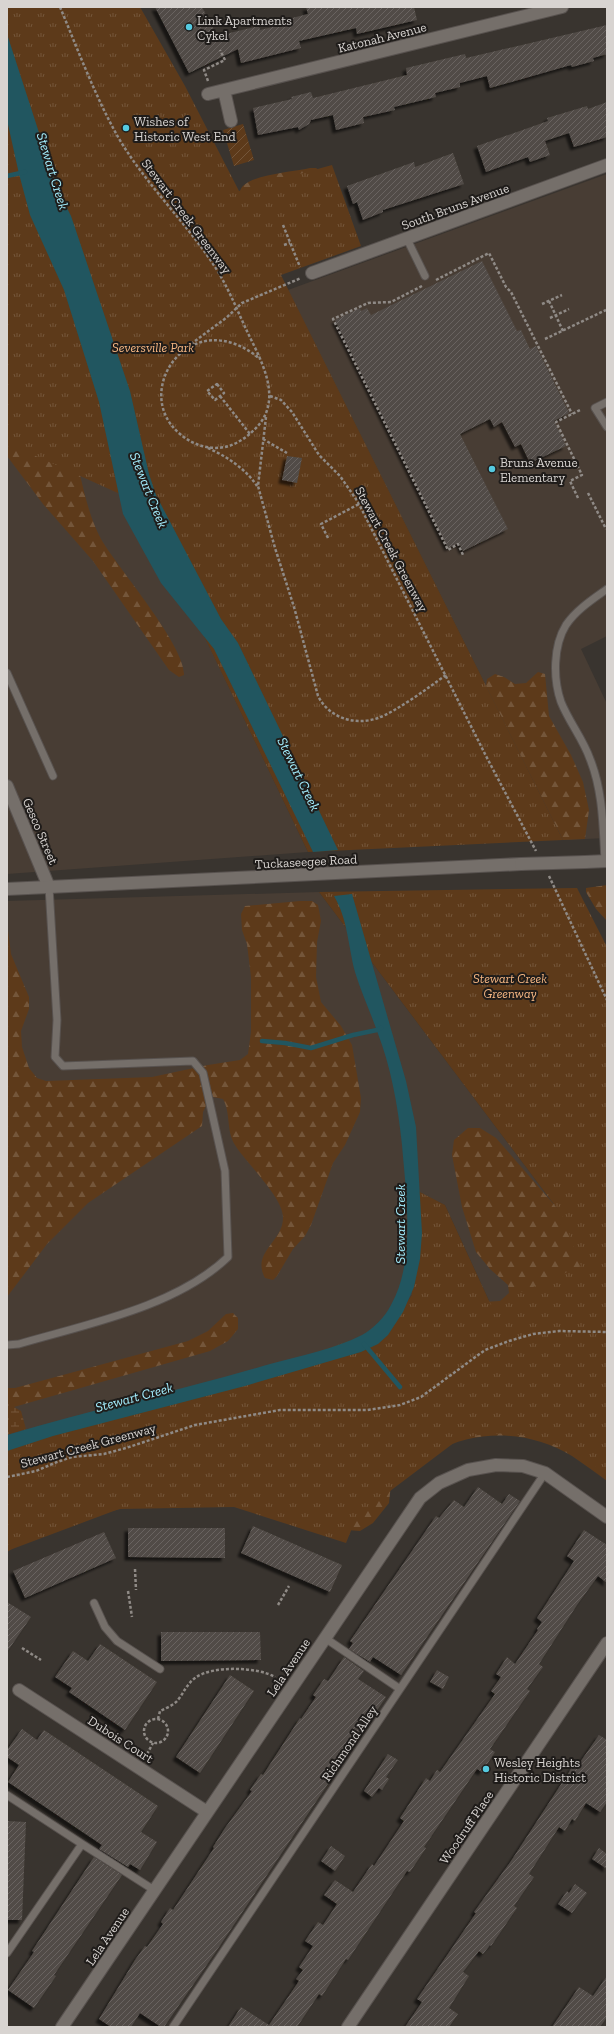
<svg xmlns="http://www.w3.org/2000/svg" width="614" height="2034" font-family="'Zilla Slab',serif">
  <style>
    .built { fill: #483d34 }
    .forest { fill: url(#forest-firs) }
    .wetland { fill: url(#wetland-marsh) }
    .park { fill: url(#park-tufts) }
    .garden { fill: url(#garden-furrows) }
    .water { fill: #215660 }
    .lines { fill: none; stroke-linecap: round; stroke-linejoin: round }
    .stream { stroke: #215660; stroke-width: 4.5 }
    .building { fill: url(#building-hatch); filter: url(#shadow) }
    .service-casing { stroke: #58524f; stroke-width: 9 }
    .minor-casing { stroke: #58524f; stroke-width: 14 }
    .secondary-casing { stroke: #58524f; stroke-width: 14 }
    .path { stroke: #8f8a86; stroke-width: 2.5; stroke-dasharray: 3 2; stroke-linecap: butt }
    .service { stroke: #756f6a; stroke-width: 7 }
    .minor { stroke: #756f6a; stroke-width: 12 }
    .secondary { stroke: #756f6a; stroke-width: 12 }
    .secondary-bridge-casing { stroke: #58524f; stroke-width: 14; stroke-linecap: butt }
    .secondary-bridge { stroke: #756f6a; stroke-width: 12 }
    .poi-dot { fill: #55cae0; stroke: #1f1c1a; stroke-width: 1.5 }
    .labels { text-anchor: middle; stroke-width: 4; stroke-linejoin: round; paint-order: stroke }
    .poi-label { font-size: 13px; fill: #d8d4d1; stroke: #1f1c1a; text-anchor: start }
    .street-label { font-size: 13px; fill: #d8d4d1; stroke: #1f1c1a }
    .park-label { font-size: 13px; font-style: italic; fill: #f8b883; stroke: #1f1c1a }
    .water-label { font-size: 14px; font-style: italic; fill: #a3edfd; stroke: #1f1c1a }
  </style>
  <defs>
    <pattern id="forest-firs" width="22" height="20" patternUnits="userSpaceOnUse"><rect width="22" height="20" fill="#5d3a1a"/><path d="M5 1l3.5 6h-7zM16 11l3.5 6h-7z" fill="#74563a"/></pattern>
    <pattern id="wetland-marsh" width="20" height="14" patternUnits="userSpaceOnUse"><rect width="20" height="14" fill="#5d3a1a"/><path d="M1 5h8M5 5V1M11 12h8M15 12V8" fill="none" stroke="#74563a"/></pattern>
    <pattern id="park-tufts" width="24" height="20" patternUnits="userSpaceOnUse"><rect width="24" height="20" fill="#5d3a1a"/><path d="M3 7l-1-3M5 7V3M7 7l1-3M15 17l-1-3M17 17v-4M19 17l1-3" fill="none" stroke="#74563a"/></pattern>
    <pattern id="garden-furrows" width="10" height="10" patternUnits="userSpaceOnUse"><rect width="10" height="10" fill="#5d3a1a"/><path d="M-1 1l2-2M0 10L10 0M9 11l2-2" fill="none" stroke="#74563a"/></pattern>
    <pattern id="building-hatch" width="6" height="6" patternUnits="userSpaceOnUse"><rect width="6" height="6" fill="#514b46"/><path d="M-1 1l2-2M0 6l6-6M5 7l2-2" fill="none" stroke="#696460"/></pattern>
    <filter id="shadow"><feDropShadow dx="-3.5" dy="3.5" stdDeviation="1" flood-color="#0009"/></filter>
  </defs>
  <rect width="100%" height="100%" fill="#39342f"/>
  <!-- built -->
  <path class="built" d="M607 174V636L581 649 607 704V838L563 840 288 290Z
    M7 443 140 502 308 852 7 874Z
    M319 892 562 1215 581 1266 491 1305 445 1205 412 1189V1295L387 1327 365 1344 7 1445V901Z"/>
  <!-- forest -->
  <path class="forest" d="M310 168H316L322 172 239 196C240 192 240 188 244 185 257 174 293 172 310 168Z
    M7 219C29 294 51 369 72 444 82 476 85 509 101 539 119 570 185 645 184 675L179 677 169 670 93 561 43 504 7 456Z
    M538 672 545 674 549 716 571 755 583 782 589 810 585 839 563 840 486 686 487 679 495 674 504 677 515 684 526 683Z
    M607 885V921L596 909 586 892V888Z
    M300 901H312L318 905 321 921 317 942 316 977 321 1002 341 1026 352 1045 361 1098 360 1112 345 1145 333 1163 311 1225 305 1236 293 1249 277 1276 273 1280 265 1278C251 1252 283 1242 283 1218 284 1198 246 1163 235 1145 226 1131 231 1113 223 1099L213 1097 209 1099 203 1112 202 1126 88 1203 47 1244 7 1297V922L11 954 29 997V1009L21 1031 22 1047 29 1068 37 1078 46 1081 152 1077 208 1065 240 1060 248 1054 251 1032V977L247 944 242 930 241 914 245 906Z
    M468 1128H480L496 1138 577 1231 607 1285V1481C596 1473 584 1464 572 1456 531 1431 478 1428 435 1452 420 1460 405 1473 391 1484L389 1503 373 1523 360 1531 347 1530 265 1505 129 1507 86 1517 25 1541 7 1552V1490L483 1302 500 1301 509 1293 508 1285 490 1269 476 1252 462 1207 452 1155 454 1140Z
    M233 1313 238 1318V1329L228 1341 210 1351 7 1409V1388H15L188 1341 208 1331 226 1314Z"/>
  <!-- wetland -->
  <path class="wetland" d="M7 1403 21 1411 26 1429 7 1435Z"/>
  <!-- park -->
  <path class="park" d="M7 7H140L185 86 239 191 332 165 361 246 281 275 563 840 308 852 140 503 7 443Z
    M577 888 607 947V1474C557 1441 520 1424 459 1439L357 1516 346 1543 234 1507 119 1509 7 1551V1445L251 1376 388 1327 412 1295V1188L445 1205 491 1305 581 1266 562 1215 319 892Z"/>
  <!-- garden -->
  <path class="garden" d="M243 124 254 160 234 166 223 130Z"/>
  <!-- water -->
  <path class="water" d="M7 34 57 188 71 216 130 391 149 474 156 495 221 619 238 643 338 850 313 852 214 649 161 583 123 514 99 402 64 290 30 215 19 174 7 120Z
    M352 894 406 1081 416 1127 422 1233 420 1259 414 1287 403 1312 388 1335 378 1344 361 1352 245 1386 53 1436 7 1451V1435C94 1409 183 1390 270 1364 300 1356 334 1349 362 1335 373 1329 385 1317 391 1305 416 1261 406 1194 402 1145 398 1106 391 1067 377 1031 370 1011 361 992 355 972 348 945 348 920 334 896Z"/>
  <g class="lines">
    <!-- stream -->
    <path class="stream" d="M7 176 25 172
      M262 1041 285 1043 311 1048 353 1035 377 1030 381 1028
      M364 1344 400 1387"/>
  </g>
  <!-- building -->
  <path class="building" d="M155 7H202L217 36 259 26 260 30 285 24 284 20 308 14 306 7H414L417 20 357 34 356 28 299 41 301 48 241 63 238 49 189 73Z
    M607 25V54L593 58 594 61 572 67 571 65 490 88 487 76 460 83V87L435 93 436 97 394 107 395 110 363 117 364 123 336 130 333 115 311 120 309 124 299 130 298 127 258 135 253 108 292 99 291 97 311 92 313 98 407 75 406 68 465 54 466 58Z
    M607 102V137L574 147 569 133 545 141 550 155 530 162 528 157 486 172 477 146 548 121 547 118 587 106 588 109Z
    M453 153 464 184 383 210V212L363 220 357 202 353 204 347 186 414 162 415 167Z
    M482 261 517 331 521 330 530 349 536 346 569 413 554 421 566 446 530 463 521 444 515 447 502 422 494 427 490 419 460 434 508 529 463 551 459 543 448 548 335 320 360 308 361 311 367 308 371 315Z
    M287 456 302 458 297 483 282 480Z
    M478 1487 502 1504 509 1494 520 1501 401 1675 373 1657 370 1662 349 1649 353 1643 350 1641 436 1516 439 1518 454 1500 464 1507Z
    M253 1526 342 1565 330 1592 241 1553Z
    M128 1528H225V1558L128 1557Z
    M584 1530 607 1545V1583L598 1576 577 1605 539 1664 543 1667 527 1689 530 1691 490 1749 495 1752 482 1772 477 1769 424 1847 426 1848 410 1872 407 1871 348 1960 346 1959 322 1996 319 1994 297 2027H228L241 2007 269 2025 299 1981 296 1979 303 1970 299 1967 313 1946 305 1941 318 1922 323 1925 337 1904 324 1895 335 1880 353 1892 372 1864 374 1866 404 1821 400 1818 426 1778 430 1781 437 1770 440 1772 495 1694 491 1691 501 1677 496 1674 507 1657 515 1664 538 1630 537 1629 542 1622 537 1618 574 1561 567 1556Z
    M104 1532 116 1558 25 1598 13 1571Z
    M7 1602 31 1617 7 1652Z
    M161 1632H260L261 1660 161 1661Z
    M100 1644 157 1682 125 1730 69 1692 72 1688 55 1677 73 1651 88 1661Z
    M344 1657 364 1671 358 1679 386 1697 215 1953 164 2027H161L140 2013 131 2027H111L99 2019 135 1960 145 1946 147 1947 163 1924 161 1922 170 1908 173 1910 214 1848 213 1847 225 1828 252 1791 250 1790 261 1774 263 1775 300 1718 301 1719 316 1697 313 1695 324 1679 328 1681Z
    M437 1670 449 1677 443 1689 430 1682Z
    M230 1675 254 1691 200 1773 176 1757Z
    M22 1729 37 1740 44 1730 158 1806 141 1832 157 1842 140 1870 130 1864 128 1867 99 1849 102 1845 8 1782 19 1765 7 1757V1750Z
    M599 1735 607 1740V1802L600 1812 586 1803 575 1821 572 1819 565 1831 559 1827 529 1874 534 1877 514 1906 517 1908 491 1946 490 1945 483 1954 479 1951 463 1972 469 1976 449 2008 458 2014 449 2027H405L422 2002 417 1999 476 1913 474 1912 511 1861 573 1766 576 1768Z
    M388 1754 398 1760 386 1777 389 1779 382 1790 379 1788 372 1797 364 1791Z
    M7 1821 26 1822 22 1920H7Z
    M331 1846 345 1856 335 1871 321 1861Z
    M599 1848 607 1854V1869L592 1859Z
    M94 1857 122 1875 54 1975 56 1976 34 2008 8 1990 34 1952 32 1951Z
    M575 1884 587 1893 572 1913 558 1904 567 1891 569 1893Z
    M607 1976V2017L600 2027H552L579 1987 593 1996Z"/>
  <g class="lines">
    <defs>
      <path id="service" d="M407 239 425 276
        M607 402 595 408 607 427
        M7 673 53 776
        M605 861C603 827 603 791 590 759 583 739 569 722 561 702 553 679 553 646 566 625 576 610 593 599 607 589
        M7 1345 19 1344C87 1324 176 1307 228 1257L225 1171 203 1073 193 1061 63 1066 55 1057 57 1020 49 887
        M94 1603 105 1627 117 1641 160 1669
        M325 1638 400 1689
        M7 1795 82 1844
        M7 1953 82 1844 154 1890
        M173 2027 545 1473"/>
      <path id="minor" d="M224 90 231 121
        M208 94 562 7
        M312 273 607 165
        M7 786 49 887
        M19 1690 207 1812
        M62 2027 420 1498 439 1483 468 1470 496 1465 523 1466 545 1473 607 1517
        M348 2027 607 1643"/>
      <path id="secondary" d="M585 862 607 861
        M7 889 521 864"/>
    </defs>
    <!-- service casing -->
    <use href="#service" class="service-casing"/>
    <!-- minor casing -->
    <use href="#minor" class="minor-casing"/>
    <!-- secondary casing -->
    <use href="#secondary" class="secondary-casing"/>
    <!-- path -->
    <path class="path" d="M60 7C78 50 95 96 118 137 146 185 187 223 217 270 228 288 236 307 245 327 260 359 286 400 254 430 247 437 238 443 229 446 212 451 194 446 180 434 129 392 191 301 260 359
      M208 81 204 70 225 60 220 50
      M283 225 300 267
      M284 245 290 243
      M436 280 489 253 506 287 511 292 572 414
      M422 286 391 302 368 303 333 319 448 550 458 544 463 555
      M549 301 563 331
      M542 304 562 295
      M550 318 569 309
      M545 339 606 310
      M191 344 226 318 242 303 301 278
      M217 384 224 393 215 400 207 391Z
      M220 396 250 434
      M270 396 281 400 292 412 319 455 340 476 358 502 486 756 536 851
      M266 417 258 486 275 548 294 607 318 696C329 718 355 726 378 718 397 711 428 688 446 675
      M263 439 287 453
      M208 448C226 456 246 469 257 486
      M588 493 606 529
      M578 498 570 481 582 475 556 422 580 410
      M328 538 321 524 359 504
      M549 876 607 1000
      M7 1477 36 1471 57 1462 72 1457 104 1454 126 1448 195 1425 280 1410H367L400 1405 421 1397 485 1350 509 1341 533 1334 559 1331 607 1332
      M135 1569 136 1590
      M128 1591 132 1617
      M278 1605 289 1586
      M22 1648 41 1660
      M144 1731a12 12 0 1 1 24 0a12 12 0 1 1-24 0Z
      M158 1719 160 1711C166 1708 174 1705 178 1700 184 1692 187 1684 195 1678 212 1665 258 1667 275 1677
      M147 1754 153 1743"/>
    <!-- service -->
    <use href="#service" class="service"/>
    <!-- minor -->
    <use href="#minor" class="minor"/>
    <!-- secondary -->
    <use href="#secondary" class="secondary"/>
    <defs>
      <path id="secondary-bridge" d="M521 864 585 862"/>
    </defs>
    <!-- secondary-bridge casing -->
    <use href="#secondary-bridge" class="secondary-bridge-casing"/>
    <!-- secondary-bridge -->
    <use href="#secondary-bridge" class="secondary-bridge"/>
  </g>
  <!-- markers -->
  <g class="poi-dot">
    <circle cx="189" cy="27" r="4"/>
    <circle cx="126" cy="128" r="4"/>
    <circle cx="492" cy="469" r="4"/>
    <circle cx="486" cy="1769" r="4"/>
  </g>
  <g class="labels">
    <!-- poi labels -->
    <g class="poi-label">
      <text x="197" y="25">Link Apartments<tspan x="197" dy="15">Cykel</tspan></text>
      <text x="134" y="126">Wishes of<tspan x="134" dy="15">Historic West End</tspan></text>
      <text x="500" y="467">Bruns Avenue<tspan x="500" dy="15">Elementary</tspan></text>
      <text x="494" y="1767">Wesley Heights<tspan x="494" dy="15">Historic District</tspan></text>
    </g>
    <!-- street labels -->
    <g class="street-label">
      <text transform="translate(382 37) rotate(-14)" y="5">Katonah Avenue</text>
      <text transform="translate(455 206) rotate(-20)" y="5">South Bruns Avenue</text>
      <text transform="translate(187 216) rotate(53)" y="5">Stewart Creek Greenway</text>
      <text transform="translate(392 549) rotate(62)" y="5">Stewart Creek Greenway</text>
      <text transform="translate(41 831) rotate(67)" y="5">Gesco Street</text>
      <text transform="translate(306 861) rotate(-3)" y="5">Tuckaseegee Road</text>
      <text transform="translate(88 1445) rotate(-15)" y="5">Stewart Creek Greenway</text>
      <text transform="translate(288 1667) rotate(-56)" y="5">Lela Avenue</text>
      <text transform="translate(121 1739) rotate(33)" y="5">Dubois Court</text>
      <text transform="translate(349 1743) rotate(-56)" y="5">Richmond Alley</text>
      <text transform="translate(466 1827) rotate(-56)" y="5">Woodruff Place</text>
      <text transform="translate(107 1936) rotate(-56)" y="5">Lela Avenue</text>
    </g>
    <!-- park labels -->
    <g class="park-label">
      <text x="153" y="352">Seversville Park</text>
      <text x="510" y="983">Stewart Creek<tspan x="510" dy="15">Greenway</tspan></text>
    </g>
    <!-- water labels -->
    <g class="water-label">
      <text transform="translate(53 171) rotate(73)" y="5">Stewart Creek</text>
      <text transform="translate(149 490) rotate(68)" y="5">Stewart Creek</text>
      <text transform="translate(299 774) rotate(64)" y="5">Stewart Creek</text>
      <text transform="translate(400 1224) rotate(-90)" y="5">Stewart Creek</text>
      <text transform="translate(134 1397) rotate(-15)" y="5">Stewart Creek</text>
    </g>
  </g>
  <!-- border -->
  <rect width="614" height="2034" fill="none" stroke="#d8d4d1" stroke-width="16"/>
</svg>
